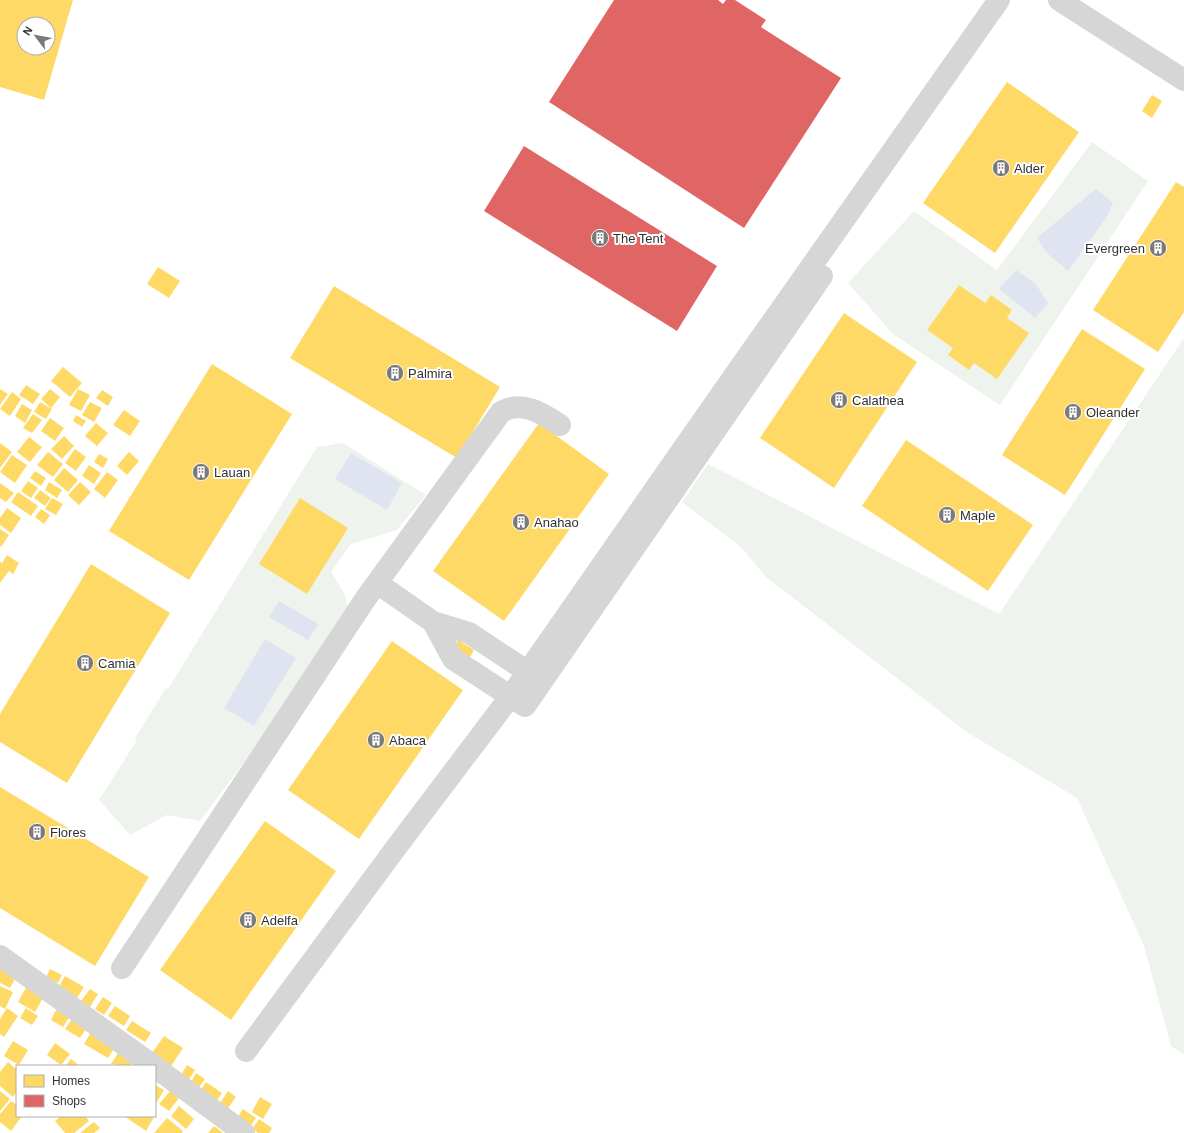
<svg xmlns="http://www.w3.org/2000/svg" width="1184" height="1133" font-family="Helvetica,sans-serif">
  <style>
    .green { fill: #eff3ee }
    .water { fill: #dfe4f0 }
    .homes { fill: #ffd966; fill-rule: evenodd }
    .shops { fill: #e06666 }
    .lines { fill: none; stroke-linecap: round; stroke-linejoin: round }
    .minor { stroke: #d6d6d6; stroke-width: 22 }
    .labels { text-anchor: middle; stroke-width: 4; stroke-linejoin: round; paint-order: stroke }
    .poi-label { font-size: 13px; fill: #323232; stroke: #fff; text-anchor: start }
  </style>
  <rect width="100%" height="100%" fill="#fff"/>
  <!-- green -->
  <path class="green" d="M1092 142 1148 181 1000 405 893 334 848 283 914 211 997 270Z
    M1184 338V1054L1171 1046 1144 946 1077 798 968 733 766 577 741 547 682 502 708 464 999 614Z
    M343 443 426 495 397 530 351 544 331 572 344 593 349 610 245 761 200 821 167 815 130 835 99 800 137 740 135 738 166 688 168 689 317 447Z"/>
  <!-- water -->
  <path class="water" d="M1096 189 1113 203 1106 218 1068 271 1048 254 1037 238Z
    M1016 270 1035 283 1048 303 1035 318 999 289Z
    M351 453 402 483 387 510 335 479Z
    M279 601 318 624 308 640 269 617Z
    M265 639 296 658 254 726 224 708Z"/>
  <!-- homes -->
  <path class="homes" d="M0 0H73L44 100 0 87ZM24 24H48V48H24Z
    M1007 82 1079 132 995 253 923 203Z
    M1152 95 1162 101 1152 118 1142 111Z
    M1176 182 1184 187V312L1158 352 1093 310Z
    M158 267 180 281 169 298 147 284Z
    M959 285 985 303 991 295 1012 310 1007 318 1029 333 997 379 974 363 969 370 948 355 953 348 927 330Z
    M334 286 500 387 457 458 290 358Z
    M844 313 917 362 834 488 760 438Z
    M1082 329 1145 369 1065 495 1002 455Z
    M212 364 292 414 189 580 109 531Z
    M63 367 82 383 70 397 51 381Z
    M26 385 40 394 33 404 19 395Z
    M0 389 8 394 0 405Z
    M50 389 60 397 51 408 41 399Z
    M78 389 90 395 81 411 69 405Z
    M102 390 113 397 108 406 96 398Z
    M12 392 21 399 10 416 0 409Z
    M40 402 52 409 46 419 34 412Z
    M90 402 102 408 94 422 82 415Z
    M22 404 32 410 25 423 15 416Z
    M124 410 140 421 130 436 113 425Z
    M33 414 42 420 32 433 23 428Z
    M76 415 86 421 82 427 73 421Z
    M50 418 64 428 55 441 41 431Z
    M96 423 108 433 97 446 85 436Z
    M539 423 609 474 504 621 433 571Z
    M64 436 74 446 62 459 51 449Z
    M29 437 42 447 30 462 17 452Z
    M906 440 1033 525 988 591 862 506Z
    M0 443 12 452 0 468Z
    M75 449 86 457 76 471 65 463Z
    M48 452 63 464 53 477 37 465Z
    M129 452 139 461 127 475 117 466Z
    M99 454 108 459 103 468 94 462Z
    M12 455 27 465 15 483 0 472Z
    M89 465 101 473 94 484 82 476Z
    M64 468 78 480 68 492 54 480Z
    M35 471 46 478 41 486 30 478Z
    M107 472 118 480 105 498 94 489Z
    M28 481 38 488 31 498 21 491Z
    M49 482 62 490 57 498 45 490Z
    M80 482 91 492 79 505 68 495Z
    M0 483 14 493 6 502 0 498Z
    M40 490 51 498 45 506 34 498Z
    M18 492 38 506 31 516 11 502Z
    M52 498 63 504 56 515 45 509Z
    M300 498 348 528 307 594 259 564Z
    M7 508 21 518 11 533 0 525V518Z
    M41 509 50 515 44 524 35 517Z
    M0 529 9 535 1 547 0 546Z
    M7 555 19 563 13 574 9 571 0 583V562L2 563Z
    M91 564 170 613 67 783 0 742V714Z
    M458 640 474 650 469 659 453 649Z
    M392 641 463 690 359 839 288 790Z
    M0 787 149 877 95 966 0 908Z
    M265 821 336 871 231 1020 160 970Z
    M0 965 17 975 10 988 0 983Z
    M50 969 62 975 58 983 46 977Z
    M65 976 84 987 77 998 58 988Z
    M28 984 46 993 35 1012 18 1002Z
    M0 986 13 992 5 1009 0 1006Z
    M90 989 98 994 90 1007 81 1001Z
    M103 997 112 1003 104 1015 95 1009Z
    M115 1006 130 1016 124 1026 108 1016Z
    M7 1008 18 1016 4 1037 0 1034V1019Z
    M26 1008 38 1016 32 1025 20 1018Z
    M56 1010 69 1017 63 1027 51 1020Z
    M72 1019 86 1029 80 1038 65 1029Z
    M132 1021 151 1033 145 1042 126 1030Z
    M91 1032 115 1047 108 1058 84 1044Z
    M164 1036 183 1048 171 1066 152 1053Z
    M13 1041 28 1050 19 1065 4 1056Z
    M55 1043 70 1054 61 1065 47 1055Z
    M120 1050 134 1059 130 1066 111 1064Z
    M71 1059 80 1066H65Z
    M8 1062 17 1070V1091L13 1097 0 1086V1072Z
    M187 1065 195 1070 187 1083 179 1078Z
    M196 1073 205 1079 198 1089 190 1084Z
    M206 1082 222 1093 216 1102 200 1091Z
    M155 1085 164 1090 155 1105Z
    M0 1091 10 1099 0 1111Z
    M170 1091 179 1098 169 1111 159 1104Z
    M228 1091 236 1097 226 1111 218 1106Z
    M260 1097 272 1104 263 1119 252 1112Z
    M11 1101 17 1105V1116H22L11 1131 0 1122V1114Z
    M179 1106 194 1119 186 1129 171 1116Z
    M243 1109 256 1118 250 1127 237 1118Z
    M61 1116H85L89 1121 74 1133H65L55 1121Z
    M124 1116H152L154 1117 146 1131Z
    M167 1118 183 1131 182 1133H154Z
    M259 1119 272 1128 269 1133H258L252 1129Z
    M94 1122 100 1128 94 1133H80Z
    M214 1126 223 1133H208Z"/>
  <!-- shops -->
  <path class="shops" d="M614 0H718L723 4 726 0H735L766 20 761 27 841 78 744 228 549 102Z
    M524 146 717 266 677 331 484 211Z"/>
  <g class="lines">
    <!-- minor -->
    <path class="minor" d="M1059 0 1184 80
      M377 583 433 622 469 633 528 672
      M433 622 453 659 525 706 822 276
      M0 956 154 1066
      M122 968 366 598 501 412C522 400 542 413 560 425
      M246 1051 398 845 510 697 722 393 999 0
      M155 1067 244 1133"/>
  </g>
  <!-- icons -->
  <defs>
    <symbol id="building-disc" viewBox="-11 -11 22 22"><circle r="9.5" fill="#7a7a7a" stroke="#fff"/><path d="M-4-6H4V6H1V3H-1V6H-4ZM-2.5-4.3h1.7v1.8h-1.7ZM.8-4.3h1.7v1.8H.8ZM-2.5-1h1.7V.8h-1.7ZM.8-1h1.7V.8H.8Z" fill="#fff"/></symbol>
  </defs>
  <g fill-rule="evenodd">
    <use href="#building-disc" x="991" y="158" width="20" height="20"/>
    <use href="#building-disc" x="590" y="228" width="20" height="20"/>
    <use href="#building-disc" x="1148" y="238" width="20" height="20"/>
    <use href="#building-disc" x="385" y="363" width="20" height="20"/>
    <use href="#building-disc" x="829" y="390" width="20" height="20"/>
    <use href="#building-disc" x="1063" y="402" width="20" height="20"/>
    <use href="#building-disc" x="191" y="462" width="20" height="20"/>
    <use href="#building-disc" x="937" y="505" width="20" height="20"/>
    <use href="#building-disc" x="511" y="512" width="20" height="20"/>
    <use href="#building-disc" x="75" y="653" width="20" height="20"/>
    <use href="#building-disc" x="366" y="730" width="20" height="20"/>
    <use href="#building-disc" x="27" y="822" width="20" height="20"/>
    <use href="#building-disc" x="238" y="910" width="20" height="20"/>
  </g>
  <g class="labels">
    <!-- poi labels -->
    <g class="poi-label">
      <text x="1014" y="173">Alder</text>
      <text x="613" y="243">The Tent</text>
      <text x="1145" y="253" text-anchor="end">Evergreen</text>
      <text x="408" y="378">Palmira</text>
      <text x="852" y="405">Calathea</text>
      <text x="1086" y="417">Oleander</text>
      <text x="214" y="477">Lauan</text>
      <text x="960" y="520">Maple</text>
      <text x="534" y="527">Anahao</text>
      <text x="98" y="668">Camia</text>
      <text x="389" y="745">Abaca</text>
      <text x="50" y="837">Flores</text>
      <text x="261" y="925">Adelfa</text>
    </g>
  </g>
  <!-- legend -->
  <rect x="16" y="1065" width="140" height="52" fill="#ffffff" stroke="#adadad"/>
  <rect x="24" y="1075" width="20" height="12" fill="#ffd966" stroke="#adadad"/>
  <text x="52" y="1085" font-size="12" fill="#323232">Homes</text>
  <rect x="24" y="1095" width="20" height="12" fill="#e06666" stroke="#adadad"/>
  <text x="52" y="1105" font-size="12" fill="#323232">Shops</text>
  <!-- north arrow -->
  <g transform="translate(36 36) rotate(302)"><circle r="19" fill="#ffffff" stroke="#adadad"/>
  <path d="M0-3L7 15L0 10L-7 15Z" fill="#7a7a7a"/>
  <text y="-6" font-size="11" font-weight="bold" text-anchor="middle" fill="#323232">N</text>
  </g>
</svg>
